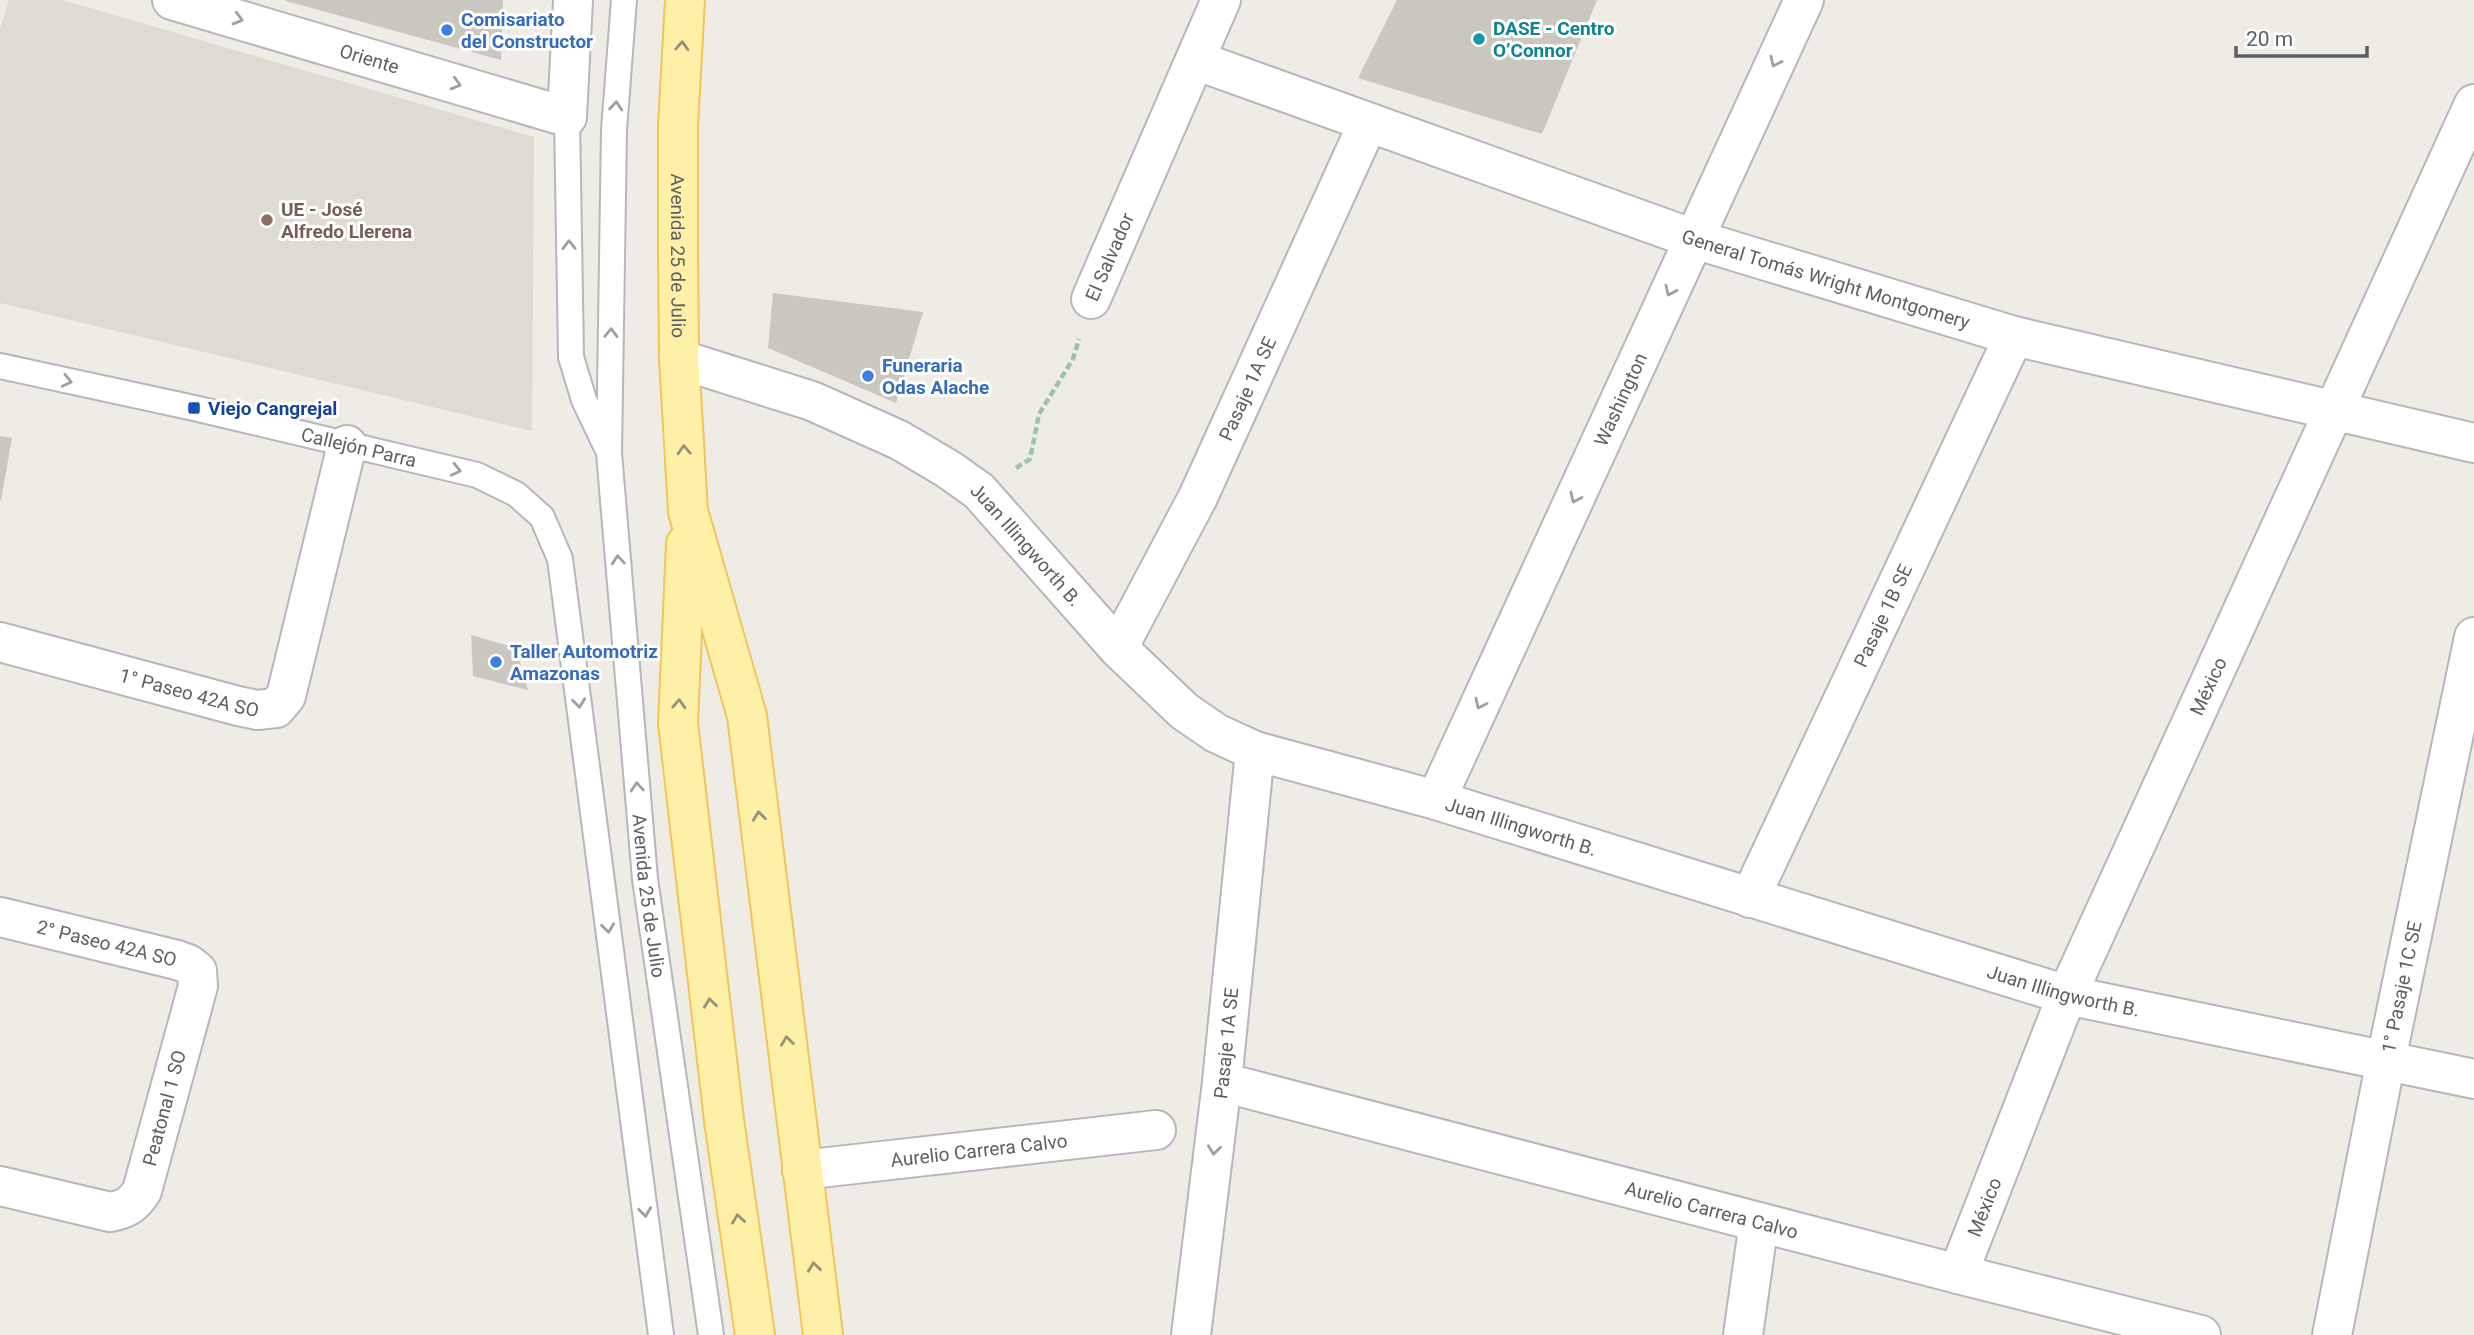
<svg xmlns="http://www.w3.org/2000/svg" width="2474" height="1335" font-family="Roboto,sans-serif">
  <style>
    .education { fill: #dedbd2 }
    .building { fill: #cac7c1 }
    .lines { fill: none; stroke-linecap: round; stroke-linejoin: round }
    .lane-casing { stroke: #b4b7bb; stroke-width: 28 }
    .street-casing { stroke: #b4b7bb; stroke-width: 42 }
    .primary-casing { stroke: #f1c55a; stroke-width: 42 }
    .path { stroke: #99c7a5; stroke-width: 4.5; stroke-dasharray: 7 3.5; stroke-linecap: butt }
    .lane { stroke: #fff; stroke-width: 24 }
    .street { stroke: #fff; stroke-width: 38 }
    .primary { stroke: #fff0a8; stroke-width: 38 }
    .oneway { stroke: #9da0a2 }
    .oneway2 { stroke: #95927c }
    .shop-dot { fill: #3f7fe0; stroke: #fff; stroke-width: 2.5 }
    .culture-dot { fill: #0f9aa8; stroke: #fff; stroke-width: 2.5 }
    .education-dot { fill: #8d6e63; stroke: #fff; stroke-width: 2.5 }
    .transit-dot { fill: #1a4fb4; stroke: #fff; stroke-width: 2.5 }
    .labels { text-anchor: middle; stroke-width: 6; stroke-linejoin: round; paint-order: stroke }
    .shop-label { font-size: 19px; font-weight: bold; fill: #366cbe; stroke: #fff; text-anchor: start }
    .culture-label { font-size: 19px; font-weight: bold; fill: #0d838f; stroke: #fff; text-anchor: start }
    .street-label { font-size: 19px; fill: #5c6064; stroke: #fff }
    .education-label { font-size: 19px; font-weight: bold; fill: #785e54; stroke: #fff; text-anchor: start }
    .transit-label { font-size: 19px; font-weight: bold; fill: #164399; stroke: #fff; text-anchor: start }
  </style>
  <rect width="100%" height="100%" fill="#eeece4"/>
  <!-- education -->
  <path class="education" d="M9 0H62L534 137 532 431 0 303V29Z"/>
  <!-- building -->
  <path class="building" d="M286 0H503L501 60 286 1Z
    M1397 0H1597L1542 134 1358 78Z
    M773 293 923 312 896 403 768 348Z
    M0 436 12 438 1 500H0Z
    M471 635 516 648 528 690 473 676Z"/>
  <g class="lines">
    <defs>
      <g id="lane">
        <path id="s1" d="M624 0 614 130 609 453 645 879 711 1335"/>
        <path d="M567 117 571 357 584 400 606 446"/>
        <path id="s2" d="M0 366 194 408 477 475 516 494 542 517 560 559 661 1335"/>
      </g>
      <g id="street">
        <path id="s3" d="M172 0 567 117 573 0"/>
        <path id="s4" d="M1195 60 1694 239 2014 336 2474 443"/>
        <path id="s5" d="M1091 299 1221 0"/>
        <path id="s6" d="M679 359 812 401 899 440 948 469 979 491 1118 648 1184 711 1216 733 1255 751 1436 800 2067 995 2474 1079"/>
        <path id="s7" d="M0 642 238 706 257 710 276 708 286 696 347 445"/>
        <path id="s8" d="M1118 648 1198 497 1368 123"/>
        <path id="s9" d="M1436 800 1804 0"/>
        <path id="s10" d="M1750 898 2014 336"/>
        <path id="s11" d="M0 917 177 960 188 964 197 971 198 986 142 1191C133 1205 126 1209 110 1212L0 1186"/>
        <path id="s12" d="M1222 1082 1958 1274 2201 1335"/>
        <path id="s13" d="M802 1170 1156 1130"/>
        <path id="s14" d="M1958 1274 2067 995 2474 104"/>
        <path id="s15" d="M1191 1335 1222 1082 1255 751"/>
        <path d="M1743 1335 1759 1222"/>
        <path id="s16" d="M2332 1335 2386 1060 2474 637"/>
      </g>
      <g id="primary">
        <path id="s17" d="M685 0 678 126V243L679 359 688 511 747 716 823 1335"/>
        <path d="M686 544 678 723 724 1120 755 1335"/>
      </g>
    </defs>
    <!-- lane casing -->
    <use href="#lane" class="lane-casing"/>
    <!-- street casing -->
    <use href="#street" class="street-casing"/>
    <!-- primary casing -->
    <use href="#primary" class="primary-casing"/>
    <!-- path -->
    <path class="path" d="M1016 468 1030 459 1039 414 1073 359 1079 339"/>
    <!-- lane -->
    <use href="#lane" class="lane"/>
    <!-- street -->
    <use href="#street" class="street"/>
    <!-- primary -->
    <use href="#primary" class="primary"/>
  </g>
  <!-- one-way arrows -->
  <defs><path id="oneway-chevron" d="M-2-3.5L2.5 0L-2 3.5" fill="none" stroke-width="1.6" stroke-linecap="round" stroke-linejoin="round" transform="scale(1.75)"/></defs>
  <g class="oneway">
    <use href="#oneway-chevron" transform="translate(238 19) rotate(16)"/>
    <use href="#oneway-chevron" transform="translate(1775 62) rotate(115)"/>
    <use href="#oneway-chevron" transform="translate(456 84) rotate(16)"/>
    <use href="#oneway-chevron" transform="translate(616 106) rotate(-85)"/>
    <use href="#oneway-chevron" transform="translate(569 245) rotate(-91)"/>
    <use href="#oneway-chevron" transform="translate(1670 291) rotate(115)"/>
    <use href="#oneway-chevron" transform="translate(611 333) rotate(-89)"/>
    <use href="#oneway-chevron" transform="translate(67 381) rotate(12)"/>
    <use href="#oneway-chevron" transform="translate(456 470) rotate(13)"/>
    <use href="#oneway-chevron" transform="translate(1575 498) rotate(115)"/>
    <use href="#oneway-chevron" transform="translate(618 560) rotate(-95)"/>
    <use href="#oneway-chevron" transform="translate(579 703) rotate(83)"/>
    <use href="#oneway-chevron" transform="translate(1480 704) rotate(115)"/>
    <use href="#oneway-chevron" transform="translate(637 787) rotate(-95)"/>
    <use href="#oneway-chevron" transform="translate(608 928) rotate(83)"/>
    <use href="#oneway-chevron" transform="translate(1214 1150) rotate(97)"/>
    <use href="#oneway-chevron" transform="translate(645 1212) rotate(83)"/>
  </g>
  <g class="oneway2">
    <use href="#oneway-chevron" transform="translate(682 46) rotate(-87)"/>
    <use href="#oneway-chevron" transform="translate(684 450) rotate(-93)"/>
    <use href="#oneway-chevron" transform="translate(679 704) rotate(-87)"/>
    <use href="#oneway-chevron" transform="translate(759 816) rotate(-97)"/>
    <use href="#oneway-chevron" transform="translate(710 1003) rotate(-97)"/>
    <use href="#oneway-chevron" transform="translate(787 1041) rotate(-97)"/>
    <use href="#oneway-chevron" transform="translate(738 1219) rotate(-98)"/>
    <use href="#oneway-chevron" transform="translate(814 1267) rotate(-97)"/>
  </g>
  <!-- markers -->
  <g class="shop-dot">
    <circle cx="447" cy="30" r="7"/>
    <circle cx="868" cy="376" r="7"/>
    <circle cx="496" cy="662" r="7"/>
  </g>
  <circle class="culture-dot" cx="1479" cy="39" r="7"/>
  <circle class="education-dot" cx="267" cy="220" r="7"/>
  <rect class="transit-dot" x="187" y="401" width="14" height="14" rx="3.5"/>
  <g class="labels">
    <!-- shop labels -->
    <g class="shop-label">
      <text x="461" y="26">Comisariato<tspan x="461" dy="22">del Constructor</tspan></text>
      <text x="882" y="372">Funeraria<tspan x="882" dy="22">Odas Alache</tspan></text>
      <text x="510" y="658">Taller Automotriz<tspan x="510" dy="22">Amazonas</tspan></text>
    </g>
    <!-- culture labels -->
    <g class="culture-label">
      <text x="1493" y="35">DASE - Centro<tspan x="1493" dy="22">O’Connor</tspan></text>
    </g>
    <!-- street labels -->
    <g class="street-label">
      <text dy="7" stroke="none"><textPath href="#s3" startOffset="206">Oriente</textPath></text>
      <text dy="7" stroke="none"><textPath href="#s17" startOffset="256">Avenida 25 de Julio</textPath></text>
      <text dy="7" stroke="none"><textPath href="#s5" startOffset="46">El Salvador</textPath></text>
      <text dy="7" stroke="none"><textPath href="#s4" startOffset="668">General Tomás Wright Montgomery</textPath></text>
      <text dy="7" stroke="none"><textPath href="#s8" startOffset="290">Pasaje 1A SE</textPath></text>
      <text dy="7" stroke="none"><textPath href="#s9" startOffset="441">Washington</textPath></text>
      <text dy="7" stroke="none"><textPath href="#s2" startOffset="368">Callejón Parra</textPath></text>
      <text dy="7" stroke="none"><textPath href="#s6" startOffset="401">Juan Illingworth B.</textPath></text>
      <text dy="7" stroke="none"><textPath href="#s10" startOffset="312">Pasaje 1B SE</textPath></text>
      <text dy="7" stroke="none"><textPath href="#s14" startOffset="639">México</textPath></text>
      <text dy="7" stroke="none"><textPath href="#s7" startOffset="196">1° Paseo 42A SO</textPath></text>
      <text dy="7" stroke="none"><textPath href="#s6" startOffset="989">Juan Illingworth B.</textPath></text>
      <text dy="7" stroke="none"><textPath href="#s1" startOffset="898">Avenida 25 de Julio</textPath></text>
      <text dy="7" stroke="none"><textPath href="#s11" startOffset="110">2° Paseo 42A SO</textPath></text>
      <text dy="7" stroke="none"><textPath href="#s16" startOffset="355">1° Pasaje 1C SE</textPath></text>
      <text dy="7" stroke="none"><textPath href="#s6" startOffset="1556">Juan Illingworth B.</textPath></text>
      <text dy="7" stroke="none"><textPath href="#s15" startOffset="294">Pasaje 1A SE</textPath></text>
      <text transform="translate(164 1108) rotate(-75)" y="7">Peatonal 1 SO</text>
      <text dy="7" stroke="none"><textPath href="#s13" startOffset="178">Aurelio Carrera Calvo</textPath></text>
      <text dy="7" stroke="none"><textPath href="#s14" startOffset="72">México</textPath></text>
      <text dy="7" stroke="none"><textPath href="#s12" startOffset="506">Aurelio Carrera Calvo</textPath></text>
    </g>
    <!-- education labels -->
    <g class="education-label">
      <text x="281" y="216">UE - José<tspan x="281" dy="22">Alfredo Llerena</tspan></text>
    </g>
    <!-- transit labels -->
    <g class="transit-label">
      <text x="208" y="415">Viejo Cangrejal</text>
    </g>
  </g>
  <!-- scale -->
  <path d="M2236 46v10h131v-10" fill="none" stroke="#5c6064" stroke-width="3.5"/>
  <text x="2246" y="46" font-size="21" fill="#5c6064" stroke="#ffffff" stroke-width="5" paint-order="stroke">20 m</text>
</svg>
